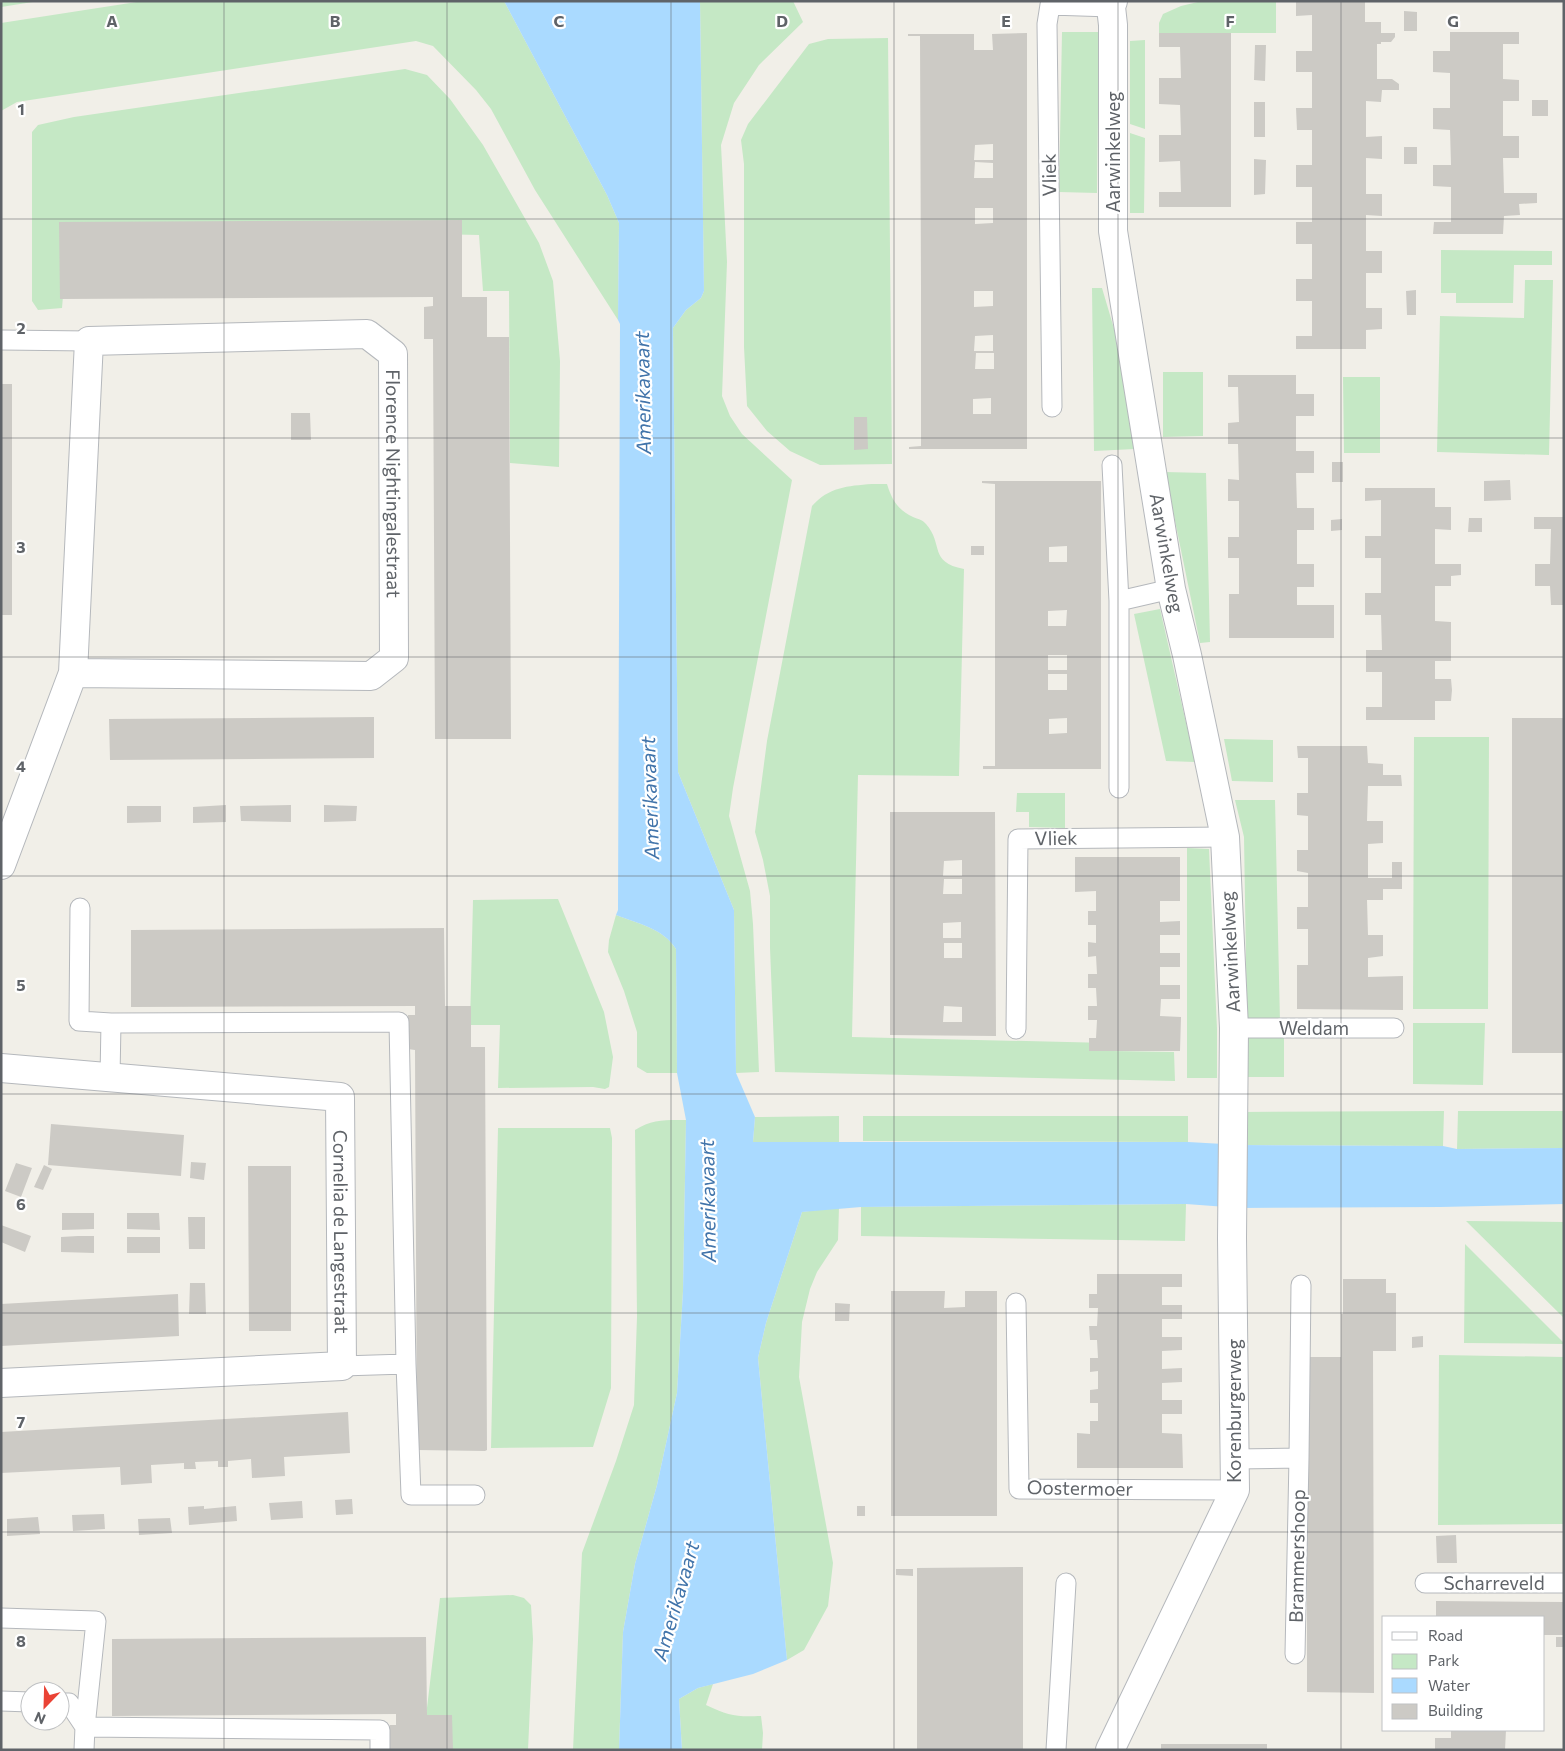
<svg xmlns="http://www.w3.org/2000/svg" width="1565" height="1751" font-family="Commissioner,sans-serif">
  <style>
    .green { fill: #c5e8c5 }
    .water { fill: #aadaff }
    .building { fill: #cccac5; fill-rule: evenodd }
    .lines { fill: none; stroke-linecap: round; stroke-linejoin: round }
    .lane-casing { stroke: #b5b8bc; stroke-width: 21 }
    .street-casing { stroke: #b5b8bc; stroke-width: 30 }
    .lane { stroke: #fff; stroke-width: 19 }
    .street { stroke: #fff; stroke-width: 28 }
    .grid { fill: none; stroke: #5f6368; stroke-width: 1; stroke-opacity: 0.55 }
    .labels { text-anchor: middle; stroke-width: 4.5; stroke-linejoin: round; paint-order: stroke }
    .street-label { font-size: 19px; fill: #5f6368; stroke: #fff }
    .water-label { font-size: 20px; font-style: italic; fill: #4174aa; stroke: #fff }
    .grid-label { font-size: 16px; text-anchor: middle; font-weight: bold; fill: #5f6368; stroke: #fff; stroke-width: 4.5; stroke-linejoin: round; paint-order: stroke }
  </style>
  <rect width="100%" height="100%" fill="#f1efe8"/>
  <!-- green -->
  <path class="green" d="M1 1H39L1 7Z
    M143 1H504L607 195 619 223 618 320 535 190 491 109 476 90 433 46 416 41 17 102 1 111V23Z
    M700 1H793L803 22 759 65 734 103 721 145 727 262 722 396 730 416 742 434 792 480 733 788 729 816 750 891 753 924 759 1072 736 1073 734 910 678 772 673 328 686 310 701 298 704 291Z
    M1202 1H1276V33H1159V23L1163 14 1181 6Z
    M1062 32H1099L1097 193 1059 192Z
    M888 38 892 464 820 465 790 451 767 431 747 406 744 347V164L741 140 748 124 809 44 828 39Z
    M1145 40V129L1130 124V41Z
    M405 69 427 75 450 99 483 145 539 243 553 281 560 361 559 467 510 463 509 291H483L479 235 69 226 62 308 38 310 32 301V132L38 125 74 117Z
    M1130 133 1145 138 1144 213H1130Z
    M1441 250 1552 251V265H1514L1513 303H1456V293H1441Z
    M1525 280H1553L1549 455 1437 452 1440 316 1524 318Z
    M1092 288H1102L1115 332 1135 449 1094 451Z
    M1163 372H1203V436L1163 437Z
    M1343 377H1380V453H1344Z
    M1165 472 1206 473 1210 642 1200 643Z
    M872 484H887C892 500 897 509 913 517 918 519 923 520 926 524 944 544 928 562 964 569L959 776 858 775 852 1037 1108 1043 1113 1051 1174 1052 1175 1081 775 1072 770 948V896L763 860 755 832 767 741 812 506C829 487 847 486 872 484Z
    M1160 609 1195 762 1166 761 1134 614Z
    M1414 737H1489L1488 1009H1413Z
    M1224 739 1273 740V782L1232 781Z
    M1017 793H1065V828L1029 827V812H1016Z
    M1235 800H1275L1280 1022H1247L1244 837Z
    M1187 848 1209 849 1217 1029V1078H1187Z
    M558 899 604 1012 613 1057 609 1087 605 1089 593 1087 498 1088 500 1025H470L473 900Z
    M616 915C637 923 664 929 676 949L677 1073H647L637 1067V1032L624 991 608 952 609 940Z
    M1413 1023H1485L1483 1085 1413 1084Z
    M1244 1038H1284V1077H1244Z
    M1444 1111 1443 1146 1241 1145V1112Z
    M1458 1111H1564V1148L1457 1149Z
    M839 1116V1142H753L755 1117Z
    M863 1116H1188V1142L863 1141Z
    M686 1120 683 1291 677 1393 657 1485 635 1564 623 1632 619 1750H573L582 1553 616 1461 634 1405 637 1317 635 1130C652 1119 666 1120 686 1120Z
    M498 1128H610L612 1138 611 1388 593 1447 491 1448Z
    M1186 1204 1185 1241 861 1236V1207Z
    M839 1207 838 1240 817 1272 810 1289 802 1322 799 1377 833 1563 828 1606 804 1650 787 1660 758 1358 766 1323 802 1212Z
    M1466 1221 1564 1222V1318Z
    M1465 1244 1564 1343V1344L1464 1343Z
    M1439 1355 1564 1357V1524L1438 1525Z
    M513 1595 524 1598 531 1605 533 1639 528 1750H422L440 1598Z
    M713 1684 706 1705C729 1716 736 1717 761 1716L763 1733 762 1750H682L679 1699 698 1688Z"/>
  <!-- water -->
  <path class="water" d="M504 1H700L704 291 701 298 686 310 673 328 678 772 734 910 736 1073 755 1117 753 1142H1188L1241 1145 1443 1146 1457 1149 1564 1148V1204L1441 1207 1240 1208 1186 1204 861 1207 802 1212 766 1323 758 1358 787 1660 753 1674 698 1688 679 1699 682 1750H619L623 1632 635 1564 657 1485 677 1393 683 1291 686 1120 677 1073 676 949C664 929 637 923 616 915L618 910 620 324 618 320 619 223 607 195Z"/>
  <!-- building -->
  <path class="building" d="M1296 1H1365V22H1381V33H1395V37L1391 42H1381V44H1377V79H1392L1399 84V90H1382L1381 102 1366 101V137L1382 136V159L1366 158V194H1382V216L1366 215V251H1382V273H1366V308H1382V329L1366 330V349H1296V336H1312V301H1296V279H1312V244H1296V222H1312V187H1296V165H1312V130H1297L1296 108H1312V72H1296V51H1312V15L1296 16Z
    M1404 11 1417 12V31H1404Z
    M1450 32H1519V44H1503V79L1519 80V101H1503V136H1519V158H1503L1504 193H1537V203L1519 204 1520 215 1504 216 1503 234H1433L1434 222H1451V187L1433 186V165H1451L1450 130 1433 129V108H1450V73L1433 72V51H1450Z
    M1027 33V449H909V447L921 446V289L920 36H908V34H974V50H993L992 34ZM993 144V160H974L975 145ZM975 162 993 163V178H974ZM975 208H993V223L975 224ZM974 291H993V306L974 307ZM993 335V351H974L975 336ZM976 353H994V369H975ZM991 398V414H973V399Z
    M1159 33H1231V207H1159V192H1181L1180 161 1159 162V135H1181L1180 105 1159 104V78H1181L1180 47H1159Z
    M1255 45H1266L1265 81 1254 80Z
    M1532 100H1548V116H1532Z
    M1254 102H1265V137H1254Z
    M1404 147H1417V164H1404Z
    M1254 159 1266 160 1265 194 1254 195Z
    M462 220V297H487V337H509L511 739H435L433 339H424V307L433 306V297L60 299 59 222Z
    M1416 290V315H1407L1406 291Z
    M1228 375H1296V394H1314V416H1296V451H1314V473H1296L1297 508H1314V530H1297V564H1314V587H1297V605H1334V638H1229V594H1239V558H1228V537H1239V501H1228V479L1239 480 1238 444H1228V423L1239 422 1238 387H1228Z
    M1 384H12V615H1Z
    M291 413H310L311 440H291Z
    M854 417H867L868 449 854 450Z
    M1332 462H1343V482H1332Z
    M1510 480 1511 500 1484 501V481Z
    M982 481H1101V769H983V766H995V484L982 483ZM1067 546V562H1049V547ZM1067 610 1066 626H1048V611ZM1048 655H1067V670H1048ZM1048 674H1067V690H1048ZM1067 718V733L1049 734V719Z
    M1365 488H1435V507H1451V530L1435 529V564H1461V575L1451 576V586H1435V621L1451 622V661H1435V679H1451L1452 690 1451 701H1435V720H1366V707H1382V672H1366V650H1382L1381 615H1365V593H1381V558H1365V536H1381V500L1365 501Z
    M1534 517H1564V605H1551L1550 586H1535V564H1550L1551 529H1534Z
    M1469 518H1482V532H1468Z
    M1342 519V530L1331 531V520Z
    M971 546H984V555H971Z
    M374 717V758L110 760 109 719Z
    M1512 718H1564V1053H1512Z
    M1297 746H1367L1368 763 1383 764V775H1401L1402 786H1368L1367 821H1383V843L1368 844V878H1392V862H1402V889H1383V900H1367L1368 935H1383V956L1368 958V977L1403 976V1010L1297 1009V965H1308V929H1297V907H1308V873L1297 871V850H1308V816L1297 815V793H1308V758H1298Z
    M226 805V822L193 823V807Z
    M291 805V822L241 821 240 806Z
    M324 805 357 806 356 821 324 822Z
    M127 806H161V822L127 823Z
    M890 812H995L996 1036 890 1035ZM962 860V876H943L944 861ZM944 879H962V894H943ZM961 922V938H943V923ZM944 943H962V958H944ZM944 1006 962 1007V1022H943Z
    M1075 857H1180V901H1160V922L1180 921V935H1160V953H1180V967H1160V985H1180V999H1161L1160 1016 1181 1017 1180 1051H1089V1038H1096L1097 1020H1088V1006H1097L1096 988H1088V974H1097L1096 956 1088 957V942L1096 943V925H1088V911H1096V891L1075 892Z
    M444 928 445 1006H471V1047H485L487 1450 485 1451 417 1450 415 1050 408 1049V1015H415V1006L131 1007V930Z
    M51 1124 184 1135 181 1176 48 1165Z
    M191 1162 206 1163 204 1180 190 1178Z
    M16 1163 32 1168 21 1197 5 1191Z
    M44 1165 52 1169 43 1190 34 1187Z
    M248 1166H291V1331H249Z
    M62 1213H94V1229L62 1230Z
    M127 1213H159L160 1230 127 1229Z
    M188 1217H205V1249H189Z
    M1 1225 31 1236 25 1252 1 1242Z
    M78 1236H94V1253L61 1252V1237Z
    M127 1237H160V1253H127Z
    M1097 1274H1182V1287H1162V1305H1182V1319H1162V1337H1182V1350L1162 1351V1369L1182 1368V1382L1162 1383V1400H1182V1414H1162V1433L1182 1434 1183 1468H1077V1433L1090 1434V1421H1098V1403H1090V1390L1098 1389V1371L1090 1372V1358H1098L1097 1340H1090L1089 1326H1097L1098 1308H1089V1294H1097Z
    M1343 1279H1386V1293H1396V1351H1373L1374 1693 1307 1692V1357H1341V1314H1343Z
    M190 1283H205L206 1314H189Z
    M891 1291H945L944 1308 965 1307V1291H997V1516H891Z
    M178 1294 179 1336 1 1346V1304Z
    M835 1303 850 1304 849 1321H835Z
    M1423 1336V1347L1412 1348V1337Z
    M348 1412 350 1453 284 1457 285 1476 252 1478 251 1459 228 1461V1467H218V1461L195 1462 196 1469H184V1463L151 1465 152 1483 121 1485 120 1467 1 1473V1432Z
    M352 1499 353 1514 336 1515 335 1500Z
    M302 1501 303 1518 271 1520 269 1503Z
    M204 1506V1509L236 1506 237 1521 189 1525 188 1507Z
    M857 1506H865V1516H857Z
    M104 1514 105 1529 73 1531 72 1515Z
    M38 1517 40 1534 7 1536V1519Z
    M170 1518 172 1533 139 1535 138 1519Z
    M1456 1535 1457 1563H1437L1436 1536Z
    M1023 1567V1750H917V1568Z
    M896 1569H913V1576L896 1575Z
    M1436 1601 1564 1602V1635H1544V1617H1436Z
    M426 1637 427 1715H452L453 1750H390V1725H396V1714L112 1716V1639Z
    M1556 1637H1564V1647H1556Z
    M1451 1730H1506L1505 1750H1435V1738H1451Z
    M1161 1744H1267V1750H1161Z"/>
  <g class="lines">
    <defs>
      <path id="lane" d="M1 340 89 341
        M1052 407 1047 24 1050 5 1111 7
        M1112 465 1119 601V788
        M1119 601 1171 589
        M80 908 79 1021 111 1023
        M1234 1028H1394
        M1016 1029 1018 839 1225 837
        M110 1077 111 1023 399 1022 406 1364
        M1016 1303 1019 1489 1235 1490
        M342 1366 406 1364 411 1495H475
        M1235 1459 1299 1458
        M1425 1583H1564
        M1 1618 96 1621 85 1727
        M1295 1654 1299 1458 1301 1285
        M1 1701 30 1702
        M60 1703H69L85 1727
        M84 1750 85 1727 380 1730V1750
        M1056 1750 1066 1583"/>
      <g id="street">
        <path id="s1" d="M1 865 73 673 89 341 367 334 393 354 394 658 371 676 73 673"/>
        <path id="s2" d="M1 1068 340 1097 342 1366 1 1383"/>
        <path d="M1110 1750 1235 1490 1232 1238 1234 1028 1225 837 1187 655 1171 589 1113 231V25L1111 7 1113 1"/>
      </g>
    </defs>
    <!-- lane casing -->
    <use href="#lane" class="lane-casing"/>
    <!-- street casing -->
    <use href="#street" class="street-casing"/>
    <!-- lane -->
    <use href="#lane" class="lane"/>
    <!-- street -->
    <use href="#street" class="street"/>
  </g>
  <!-- grid -->
  <path class="grid" d="M224 1V1750M447 1V1750M671 1V1750M894 1V1750M1118 1V1750M1341 1V1750M1 219H1564M1 438H1564M1 657H1564M1 876H1564M1 1094H1564M1 1313H1564M1 1532H1564"/>
  <g class="labels">
    <!-- street labels -->
    <g class="street-label">
      <text transform="translate(1113 152) rotate(-90)" y="7">Aarwinkelweg</text>
      <text transform="translate(1049 175) rotate(-91)" y="7">Vliek</text>
      <text dy="7" stroke="none"><textPath href="#s1" startOffset="978">Florence Nightingalestraat</textPath></text>
      <text transform="translate(1167 553) rotate(80)" y="7">Aarwinkelweg</text>
      <text transform="translate(1056 838) rotate(-1)" y="7">Vliek</text>
      <text transform="translate(1230 952) rotate(-93)" y="7">Aarwinkelweg</text>
      <text x="1314" y="1035">Weldam</text>
      <text dy="7" stroke="none"><textPath href="#s2" startOffset="475">Cornelia de Langestraat</textPath></text>
      <text transform="translate(1234 1411) rotate(-90)" y="7">Korenburgerweg</text>
      <text transform="translate(1080 1488) rotate(1)" y="7">Oostermoer</text>
      <text transform="translate(1297 1556) rotate(-89)" y="7">Brammershoop</text>
      <text x="1494" y="1590">Scharreveld</text>
    </g>
    <!-- water labels -->
    <g class="water-label">
      <text transform="translate(643 393) rotate(-91)" y="7">Amerikavaart</text>
      <text transform="translate(650 798) rotate(-92)" y="7">Amerikavaart</text>
      <text transform="translate(708 1201) rotate(-91)" y="7">Amerikavaart</text>
      <text transform="translate(676 1601) rotate(-74)" y="7">Amerikavaart</text>
    </g>
  </g>
  <g class="grid-label">
    <text x="112" y="27">A</text>
    <text x="335" y="27">B</text>
    <text x="559" y="27">C</text>
    <text x="782" y="27">D</text>
    <text x="1006" y="27">E</text>
    <text x="1230" y="27">F</text>
    <text x="1453" y="27">G</text>
    <text x="21" y="115">1</text>
    <text x="21" y="334">2</text>
    <text x="21" y="553">3</text>
    <text x="21" y="772">4</text>
    <text x="21" y="991">5</text>
    <text x="21" y="1210">6</text>
    <text x="21" y="1428">7</text>
    <text x="21" y="1647">8</text>
  </g>
  <!-- border -->
  <rect width="1565" height="1751" fill="none" stroke="#5f6368" stroke-width="5"/>
  <!-- legend -->
  <rect x="1382" y="1616" width="162" height="115" fill="#ffffff" stroke="#bfc1c3"/>
  <rect x="1392" y="1632" width="25" height="8" fill="#ffffff" stroke="#bfc1c3"/>
  <text x="1428" y="1641" font-size="15" fill="#5f6368">Road</text>
  <rect x="1392" y="1654" width="25" height="15" fill="#c5e8c5" stroke="#bfc1c3"/>
  <text x="1428" y="1666" font-size="15" fill="#5f6368">Park</text>
  <rect x="1392" y="1678" width="25" height="15" fill="#aadaff" stroke="#bfc1c3"/>
  <text x="1428" y="1691" font-size="15" fill="#5f6368">Water</text>
  <rect x="1392" y="1704" width="25" height="15" fill="#cccac5" stroke="#bfc1c3"/>
  <text x="1428" y="1716" font-size="15" fill="#5f6368">Building</text>
  <!-- north arrow -->
  <g transform="translate(45 1706) rotate(203)"><circle r="24" fill="#ffffff" stroke="#bfc1c3"/>
  <path d="M0-4L9 19L0 12L-9 19Z" fill="#ea4335"/>
  <text y="-8" font-size="14" font-weight="bold" text-anchor="middle" fill="#5f6368">N</text>
  </g>
</svg>
